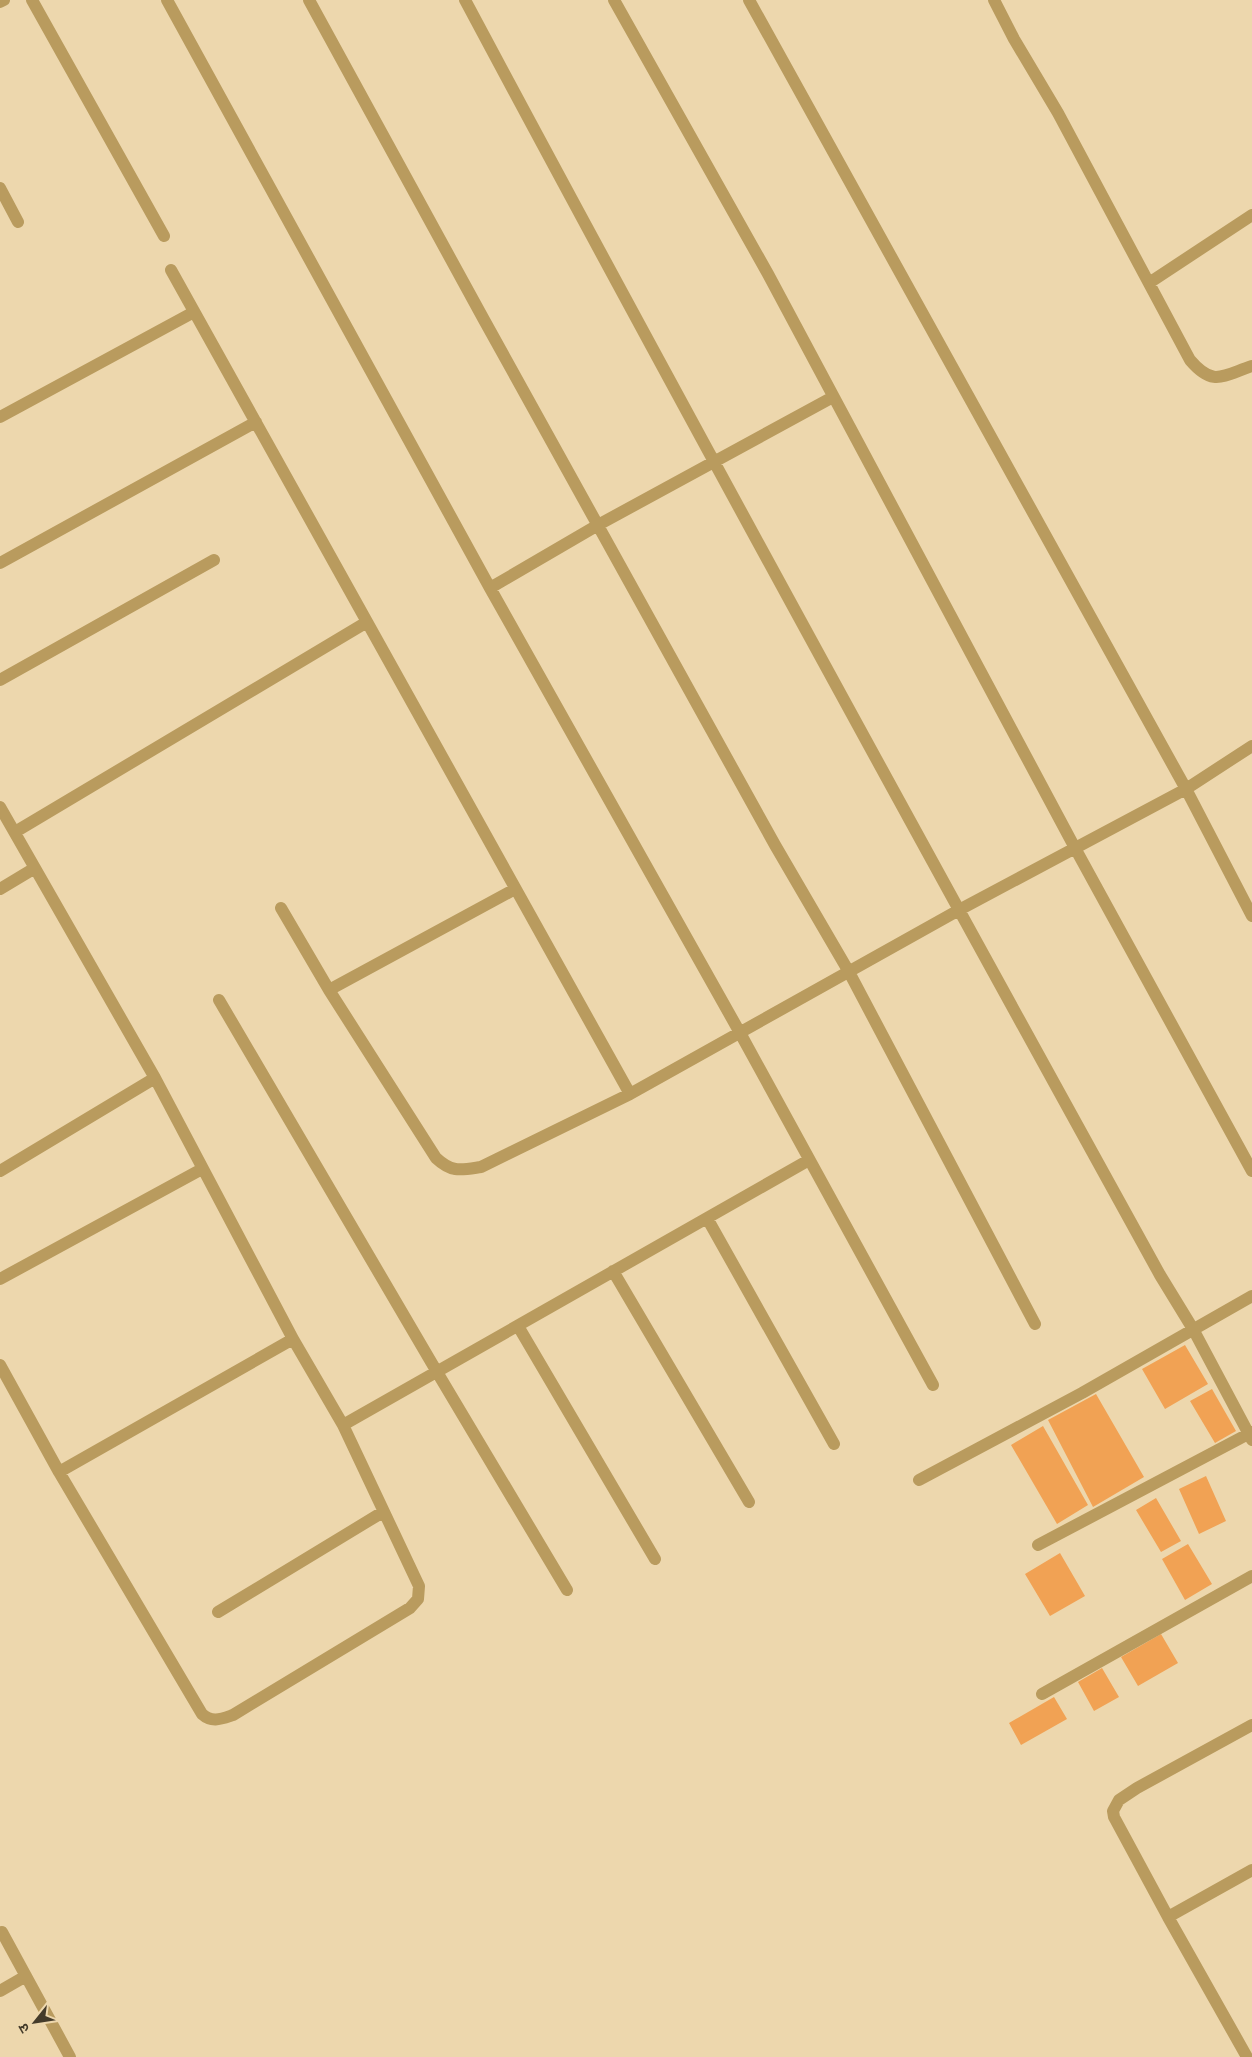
<svg xmlns="http://www.w3.org/2000/svg" width="1252" height="2057" font-family="Manrope,'Noto Sans Devanagari',sans-serif">
  <style>
    .building { fill: #f1a254 }
    .lines { fill: none; stroke-linecap: round; stroke-linejoin: round }
    .minor { stroke: #b99b5e; stroke-width: 12 }
  </style>
  <rect width="100%" height="100%" fill="#edd7ad"/>
  <!-- building -->
  <path class="building" d="M1185 1345 1208 1384 1165 1409 1142 1369Z
    M1212 1389 1236 1431 1215 1443 1190 1401Z
    M1096 1394 1144 1477 1093 1507 1048 1420Z
    M1043 1426 1088 1505 1057 1524 1011 1445Z
    M1206 1476 1226 1521 1199 1534 1179 1489Z
    M1156 1498 1181 1541 1161 1552 1136 1510Z
    M1188 1544 1212 1584 1185 1600 1162 1559Z
    M1060 1553 1085 1596 1050 1616 1025 1574Z
    M1161 1634 1178 1663 1138 1686 1121 1657Z
    M1102 1668 1119 1697 1094 1711 1078 1682Z
    M1054 1697 1067 1719 1021 1745 1009 1723Z"/>
  <g class="lines">
    <!-- minor -->
    <path class="minor" d="M32 0 164 236
      M167 0 490 588 739 1031 933 1385
      M309 0 483 318 775 845 849 972 1035 1324
      M465 0C693 427 926 851 1160 1275L1193 1329 1252 1440
      M614 0 768 274 1075 848 1252 1171
      M749 0 1186 789 1252 916
      M994 0 1014 39 1058 113 1190 360C1213 387 1222 376 1252 366
      M0 2 4 0
      M0 188 18 222
      M171 270 630 1094
      M1149 283 1252 215
      M0 417 194 312
      M0 563 256 422
      M490 588 598 525 833 397
      M0 680 214 560
      M0 807 155 1078 293 1339 343 1425 809 1160
      M15 832 367 622
      M0 889 35 868
      M281 908 329 990 436 1158C452 1173 461 1170 481 1167L630 1094 959 910 1186 789 1252 746
      M329 990 515 889
      M219 1000 437 1372 567 1590
      M0 1171 155 1078
      M707 1218 834 1444
      M613 1271 749 1502
      M0 1279 202 1169
      M518 1326 655 1559
      M0 1365 59 1472 293 1339
      M59 1472 202 1714C212 1723 221 1719 233 1715L410 1608 418 1599 419 1586 343 1425
      M919 1480 1082 1393 1252 1296
      M1038 1545 1252 1432
      M218 1612 383 1512
      M1042 1694 1252 1576
      M1252 1725 1137 1788 1119 1800 1113 1811 1114 1817 1168 1917 1252 1870
      M1168 1917 1247 2057
      M2 1932 70 2057
      M0 1991 26 1976"/>
  </g>
  <!-- north arrow -->
  <g transform="translate(35 2022) rotate(240)" stroke="#edd7ad" stroke-width="4" paint-order="stroke">
  <path d="M0-4L9 19L0 12L-9 19Z" fill="#443b2a"/>
  <text y="-8" font-size="14" font-weight="bold" text-anchor="middle" fill="#443b2a">उ</text>
  </g>
</svg>
